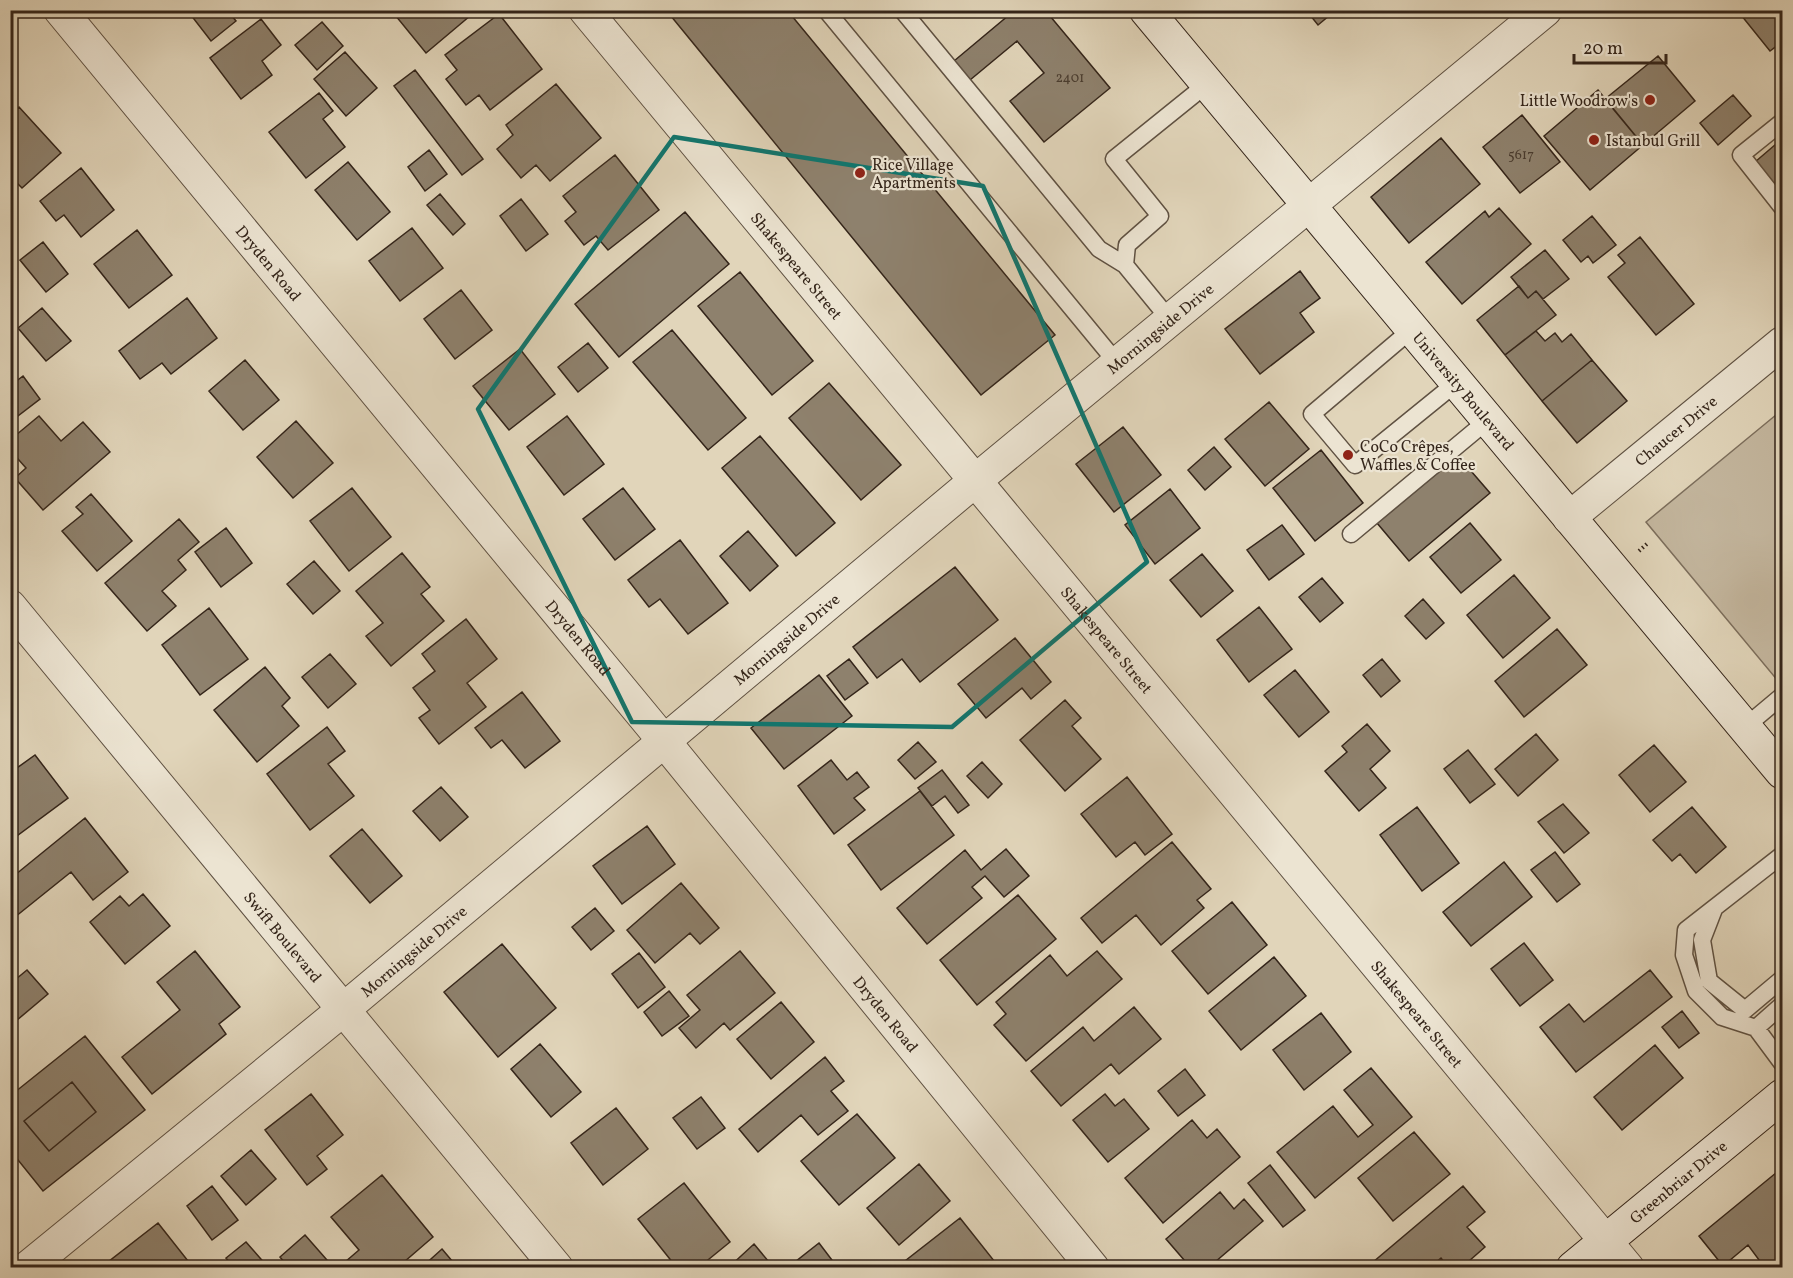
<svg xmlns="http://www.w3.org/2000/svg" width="1793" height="1278" font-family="Vollkorn,serif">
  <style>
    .green { fill: #c4b79f; stroke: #7c6e5c; stroke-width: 1.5 }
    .building { fill: #8e816d; stroke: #34251a; stroke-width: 1.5; fill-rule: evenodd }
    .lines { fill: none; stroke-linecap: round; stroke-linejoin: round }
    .service-casing { stroke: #5f5142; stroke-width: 19 }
    .minor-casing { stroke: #5f5142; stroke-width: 34 }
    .tertiary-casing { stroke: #5f5142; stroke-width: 35 }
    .secondary-casing { stroke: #34251a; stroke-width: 35 }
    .path { stroke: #34251a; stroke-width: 4; stroke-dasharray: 1.5 3; stroke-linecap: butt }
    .service { stroke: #ece4d2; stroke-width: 16 }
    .minor { stroke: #ece4d2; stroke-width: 32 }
    .tertiary { stroke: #ece4d2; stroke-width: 33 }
    .secondary { stroke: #ece4d2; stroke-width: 33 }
    .marked { fill: none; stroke: #0f766e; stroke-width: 4.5; stroke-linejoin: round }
    .poi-dot { fill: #8f2418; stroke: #ece4d2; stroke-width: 2 }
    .labels { text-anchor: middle; stroke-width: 4.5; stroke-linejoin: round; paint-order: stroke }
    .number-label { font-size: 14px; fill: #4a3c2f }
    .poi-label { font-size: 16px; fill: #34251a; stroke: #ece4d2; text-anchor: start }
    .street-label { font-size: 16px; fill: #34251a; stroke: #ece4d2 }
  </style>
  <rect width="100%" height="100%" fill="#e1d5ba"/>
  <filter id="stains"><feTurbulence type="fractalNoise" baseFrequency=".00333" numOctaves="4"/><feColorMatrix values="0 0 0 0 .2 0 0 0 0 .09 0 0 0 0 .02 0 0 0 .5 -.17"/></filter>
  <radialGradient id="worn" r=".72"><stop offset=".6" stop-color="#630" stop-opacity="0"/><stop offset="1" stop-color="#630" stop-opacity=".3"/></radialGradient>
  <!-- green -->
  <path class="green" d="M1782 410V677L1778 681 1646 522Z"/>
  <!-- building -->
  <path class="building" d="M187 10H227L236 21 211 41Z
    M391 10H477L426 53Z
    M666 10H787L1055 335 981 395Z
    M1015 10H1045L1110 88 1044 142 1010 101 1044 73 1017 41 970 80 954 61Z
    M1306 10H1336L1318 25Z
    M1737 10H1782V42L1770 51Z
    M499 14 542 69 490 110 479 95 466 105 446 79 457 70 445 55Z
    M261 19 281 45 262 61 272 75 241 99 210 58Z
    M322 22 343 46 317 70 295 45Z
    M345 52 377 88 346 116 314 79Z
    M1658 56 1695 101 1643 145 1605 99Z
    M415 70 483 159 462 175 394 86Z
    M556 84 601 138 550 181 536 165 521 178 497 149 513 135 506 125Z
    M1598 90 1643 145 1590 190 1544 136Z
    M319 93 333 111 323 119 345 147 306 178 269 132Z
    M1733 95 1751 116 1718 145 1700 123Z
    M19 107 61 153 22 188 10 176V115Z
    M1522 115 1560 162 1520 193 1483 147Z
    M1441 138 1480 184 1409 243 1371 197Z
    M1776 144 1782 152V194L1755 162Z
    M429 150 447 174 425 191 408 167Z
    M615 155 659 210 608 250 596 236 584 245 565 221 576 212 563 196Z
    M348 162 390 212 357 240 315 190Z
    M81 168 114 210 81 237 64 215 56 221 40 201Z
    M440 194 465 224 453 235 427 205Z
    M521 199 548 234 526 251 500 216Z
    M1499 208 1531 244 1462 304 1426 262 1485 211 1489 217Z
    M685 212 729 264 619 357 575 304Z
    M1592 216 1616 245 1593 263 1588 256 1581 262 1563 240Z
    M412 228 443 268 400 301 369 261Z
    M137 230 172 275 129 308 94 264Z
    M1640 237 1694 304 1656 335 1608 277 1625 263 1618 255Z
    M43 242 68 274 46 292 20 260Z
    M1545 250 1569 279 1543 299 1536 291 1528 298 1511 277Z
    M1300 271 1320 298 1300 313 1314 332 1260 374 1225 329Z
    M740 272 813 361 772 395 698 306Z
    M1519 286 1528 298 1536 291 1556 315 1505 355 1477 320Z
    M461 290 492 330 455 359 424 319Z
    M187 298 217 338 171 374 162 363 140 379 119 351Z
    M42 308 71 341 46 361 18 328Z
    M672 330 746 418 708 450 633 362Z
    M1536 331 1545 341 1555 333 1562 342 1571 334 1592 360 1542 401 1505 355Z
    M588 343 608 368 578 392 558 367Z
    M520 349 555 394 509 430 473 386Z
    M245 360 279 400 243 430 209 391Z
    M1592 360 1627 401 1577 443 1542 401Z
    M23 376 40 399 10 422V386Z
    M829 383 901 465 861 500 789 418Z
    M1269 402 1309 449 1265 486 1225 439Z
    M39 416 61 441 83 422 110 452 43 510 15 478 26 468 10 450V440Z
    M567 416 604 464 564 495 527 447Z
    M296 421 333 463 293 498 257 457Z
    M1123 427 1161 475 1114 512 1076 464Z
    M760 436 835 523 796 556 722 468Z
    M1214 447 1231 467 1205 490 1188 470Z
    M1321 450 1363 503 1315 541 1273 488Z
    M1458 456 1490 493 1409 561 1377 523Z
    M352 488 391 537 349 571 310 521Z
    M623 488 655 529 615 560 583 519Z
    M1170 489 1200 528 1155 564 1125 525Z
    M91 494 132 541 97 571 62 531 83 514 76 507Z
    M179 519 199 542 178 560 186 570 162 591 176 606 147 631 105 583Z
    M1470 523 1501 560 1461 593 1430 557Z
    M1282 525 1304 554 1269 580 1247 550Z
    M226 528 252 563 221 587 195 552Z
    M748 531 778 566 750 591 720 556Z
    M680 540 728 603 688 634 660 599 649 607 628 580Z
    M402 553 430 587 421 594 444 621 391 666 366 636 383 623 356 591Z
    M1202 554 1233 591 1201 617 1170 580Z
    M314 561 340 591 313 614 287 584Z
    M955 567 998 620 920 682 902 659 877 678 853 647Z
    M1514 575 1550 618 1503 658 1467 615Z
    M1322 578 1343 603 1320 622 1299 597Z
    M1423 599 1444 623 1426 639 1405 616Z
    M1259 607 1292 649 1249 682 1217 640Z
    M209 608 248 659 200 695 162 645Z
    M466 619 497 659 467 683 486 707 439 744 419 718 430 710 413 688 435 671 422 654Z
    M1557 629 1587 665 1524 717 1495 681Z
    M1015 638 1051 682 1031 699 1022 688 986 718 958 684Z
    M330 654 356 684 328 708 302 677Z
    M849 659 868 683 845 700 827 676Z
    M1382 659 1400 681 1381 697 1363 675Z
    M265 667 290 698 282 706 299 726 257 762 214 710Z
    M1295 670 1329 712 1299 737 1264 695Z
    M819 675 852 716 784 769 751 728Z
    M522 692 560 741 525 768 502 740 491 748 475 728Z
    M1065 700 1081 718 1072 726 1101 759 1065 791 1020 740Z
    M1367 724 1390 751 1370 769 1386 788 1359 811 1325 771 1347 752 1342 746Z
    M327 727 345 751 328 764 354 796 310 830 267 774Z
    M1536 734 1558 760 1518 796 1495 769Z
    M918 742 936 762 915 779 898 760Z
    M1654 745 1686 782 1650 812 1619 775Z
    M1468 750 1495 784 1470 803 1444 769Z
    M35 755 68 798 10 841V773Z
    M831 760 847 780 857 772 869 787 854 798 865 810 834 834 798 786Z
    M982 762 1002 784 988 798 967 776Z
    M942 770 969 805 958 813 945 796 932 806 918 788Z
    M1127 777 1172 834 1145 855 1135 842 1116 857 1081 814Z
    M441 787 468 817 440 841 413 811Z
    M920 791 954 835 881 890 848 845Z
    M1563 804 1589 833 1564 853 1538 822Z
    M1417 807 1459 863 1422 891 1380 835Z
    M1692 807 1726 847 1696 873 1680 854 1672 861 1653 840Z
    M85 818 128 872 93 900 71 872 10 921V879Z
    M647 826 675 864 622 904 593 866Z
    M362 829 402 876 370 903 330 856Z
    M1172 842 1211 889 1197 900 1204 908 1161 945 1136 915 1102 943 1081 918Z
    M1006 849 1029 876 1004 897 985 876 972 887 982 898 927 944 897 908 965 850 981 870Z
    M1555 852 1580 884 1557 902 1531 870Z
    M1504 862 1532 897 1471 946 1443 912Z
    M681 883 719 928 700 944 690 933 655 963 627 930Z
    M143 894 170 926 125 964 90 922 120 896 129 906Z
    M1018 895 1056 939 977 1005 940 960Z
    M1232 902 1267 945 1208 994 1172 951Z
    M595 908 614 931 591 950 572 927Z
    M1524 943 1553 980 1520 1006 1491 969Z
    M502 944 556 1008 498 1057 444 992Z
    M195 951 240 1007 219 1024 226 1034 152 1094 122 1057 180 1010 157 982Z
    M740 951 775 993 730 1030 724 1023 696 1048 679 1028 700 1010 687 995Z
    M1097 951 1122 979 1026 1061 994 1025 1006 1014 996 1002 1050 955 1067 976Z
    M639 953 665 987 638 1008 612 974Z
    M1274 957 1306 996 1241 1050 1209 1011Z
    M27 970 48 994 10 1026V984Z
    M1650 970 1672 997 1576 1072 1540 1027 1569 1004 1584 1022Z
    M669 991 689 1016 662 1036 644 1012Z
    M781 1002 814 1042 771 1079 737 1039Z
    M1134 1007 1161 1039 1119 1074 1111 1064 1061 1106 1031 1071 1083 1027 1094 1041Z
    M1682 1011 1699 1033 1679 1048 1662 1027Z
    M1321 1013 1351 1052 1304 1090 1273 1050Z
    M85 1036 145 1110 43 1191 10 1150V1096ZM72 1082 96 1112 49 1151 24 1121Z
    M540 1044 581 1092 551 1117 511 1069Z
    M1655 1045 1683 1078 1622 1130 1594 1097Z
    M825 1057 844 1081 831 1091 848 1111 818 1135 801 1115 758 1152 739 1129Z
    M1371 1068 1412 1117 1315 1198 1277 1152 1333 1106 1358 1137 1373 1125 1344 1090Z
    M1185 1069 1205 1095 1178 1116 1158 1091Z
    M72 1082 96 1112 49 1151 24 1121Z
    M311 1094 343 1135 317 1156 327 1169 307 1185 265 1130Z
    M1105 1094 1115 1106 1124 1099 1149 1129 1108 1162 1073 1120Z
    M701 1097 725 1128 697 1149 673 1118Z
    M616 1108 648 1149 603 1185 571 1143Z
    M857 1114 895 1158 839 1205 801 1161Z
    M1192 1120 1207 1138 1217 1129 1240 1157 1163 1223 1125 1178Z
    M1414 1132 1450 1174 1393 1221 1358 1178Z
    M251 1150 276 1179 246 1205 221 1176Z
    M919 1164 950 1201 899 1245 867 1208Z
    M1270 1165 1305 1210 1283 1227 1248 1183Z
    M1782 1168V1256L1765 1268 1748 1245 1723 1266 1699 1236Z
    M382 1175 433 1237 397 1268H338L359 1250 331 1217Z
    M684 1183 730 1242 698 1268H677L638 1219Z
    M212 1186 238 1220 212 1240 187 1206Z
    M1463 1186 1485 1212 1467 1227 1485 1247 1461 1268H1449L1441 1258 1429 1268H1366Z
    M1220 1192 1234 1209 1244 1199 1263 1221 1208 1268H1191L1166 1239Z
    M960 1218 995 1262 987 1268H896Z
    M158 1223 192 1266 112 1268 108 1262Z
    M305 1235 334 1268H289L280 1257Z
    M246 1242 267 1266 265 1268H234L226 1258Z
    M819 1243 838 1268H799L795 1262Z
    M754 1244 774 1268H728Z
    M442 1249 458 1268H421Z"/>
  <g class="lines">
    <defs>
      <path id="service" d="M826 10 1117 363
        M902 10 1099 249 1125 265 1170 320
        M1782 122 1741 155 1782 207
        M1125 265 1127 245 1160 216 1114 159 1207 84
        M1411 330 1312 414 1355 465 1456 383
        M1351 534 1488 420
        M1745 727 1782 696
        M1782 855 1686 930 1684 955 1696 991 1722 1017 1756 1028 1782 1063
        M1714 909 1702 940 1709 981 1745 1010 1782 979
        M1756 1028 1782 1005"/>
      <g id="minor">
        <path id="s1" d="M60 10 664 741 1093 1268"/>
        <path id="s2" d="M585 10 1628 1268"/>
        <path id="s3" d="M1569 518 1782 343"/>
        <path id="s4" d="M10 606 557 1268"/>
        <path id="s5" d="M27 1268 344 1009 976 480 1308 206"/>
      </g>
      <path id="tertiary" d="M1308 206 1545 10"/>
      <g id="secondary">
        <path id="s6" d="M1146 10 1782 772"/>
        <path id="s7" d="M1573 1268 1782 1096"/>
      </g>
    </defs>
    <!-- service casing -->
    <use href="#service" class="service-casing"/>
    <!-- minor casing -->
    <use href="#minor" class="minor-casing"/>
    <!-- tertiary casing -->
    <use href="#tertiary" class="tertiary-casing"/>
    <!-- secondary casing -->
    <use href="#secondary" class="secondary-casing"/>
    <!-- path -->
    <path class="path" d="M1639 551 1649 542"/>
    <!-- service -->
    <use href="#service" class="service"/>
    <!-- minor -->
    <use href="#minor" class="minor"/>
    <!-- tertiary -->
    <use href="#tertiary" class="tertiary"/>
    <!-- secondary -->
    <use href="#secondary" class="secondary"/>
  </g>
  <!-- marked area -->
  <path class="marked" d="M674 137 983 186 1147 562 952 727 632 722 478 409Z"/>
  <!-- markers -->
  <g class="poi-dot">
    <circle cx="1650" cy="100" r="6"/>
    <circle cx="1594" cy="140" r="6"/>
    <circle cx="860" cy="173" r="6"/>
    <circle cx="1348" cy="455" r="6"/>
  </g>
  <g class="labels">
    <!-- number labels -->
    <g class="number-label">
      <text x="1070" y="82">2401</text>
      <text x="1521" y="159">5617</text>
    </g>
    <!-- poi labels -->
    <g class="poi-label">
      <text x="1638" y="106" text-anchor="end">Little Woodrow's</text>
      <text x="1606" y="146">Istanbul Grill</text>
      <text x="872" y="170">Rice Village<tspan x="872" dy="18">Apartments</tspan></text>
      <text x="1360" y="452">CoCo Crêpes,<tspan x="1360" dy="18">Waffles &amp; Coffee</tspan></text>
    </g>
    <!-- street labels -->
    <g class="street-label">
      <text dy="6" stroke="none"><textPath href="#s1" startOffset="328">Dryden Road</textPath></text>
      <text dy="6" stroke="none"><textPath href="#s2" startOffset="332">Shakespeare Street</textPath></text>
      <text dy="6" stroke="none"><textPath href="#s5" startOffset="1472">Morningside Drive</textPath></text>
      <text dy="6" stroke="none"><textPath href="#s6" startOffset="496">University Boulevard</textPath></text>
      <text dy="6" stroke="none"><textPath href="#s3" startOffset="138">Chaucer Drive</textPath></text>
      <text dy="6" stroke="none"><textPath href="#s1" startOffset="814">Dryden Road</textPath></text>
      <text dy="6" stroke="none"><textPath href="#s2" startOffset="818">Shakespeare Street</textPath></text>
      <text dy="6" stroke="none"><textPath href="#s5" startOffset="986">Morningside Drive</textPath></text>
      <text dy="6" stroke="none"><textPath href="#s4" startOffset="429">Swift Boulevard</textPath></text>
      <text dy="6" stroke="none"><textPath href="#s5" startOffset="500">Morningside Drive</textPath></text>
      <text dy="6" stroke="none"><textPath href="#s2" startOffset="1304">Shakespeare Street</textPath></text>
      <text dy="6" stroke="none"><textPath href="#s1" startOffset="1300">Dryden Road</textPath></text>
      <text dy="6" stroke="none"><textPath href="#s7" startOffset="136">Greenbriar Drive</textPath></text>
    </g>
  </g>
  <!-- margin -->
  <rect width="1793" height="1278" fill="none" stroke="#e1d5ba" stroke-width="36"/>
  <rect x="12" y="12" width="1769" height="1254" fill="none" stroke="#34251a" stroke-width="3"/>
  <rect x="18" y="18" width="1757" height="1242" fill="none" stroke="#34251a" stroke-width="1.5"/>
  <!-- scale -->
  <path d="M1574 54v9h92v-9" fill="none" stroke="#34251a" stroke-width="3"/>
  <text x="1583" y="54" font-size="18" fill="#34251a" stroke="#ece4d2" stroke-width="4.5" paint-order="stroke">20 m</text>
  <rect width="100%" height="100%" filter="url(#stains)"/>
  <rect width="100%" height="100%" fill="url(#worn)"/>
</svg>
